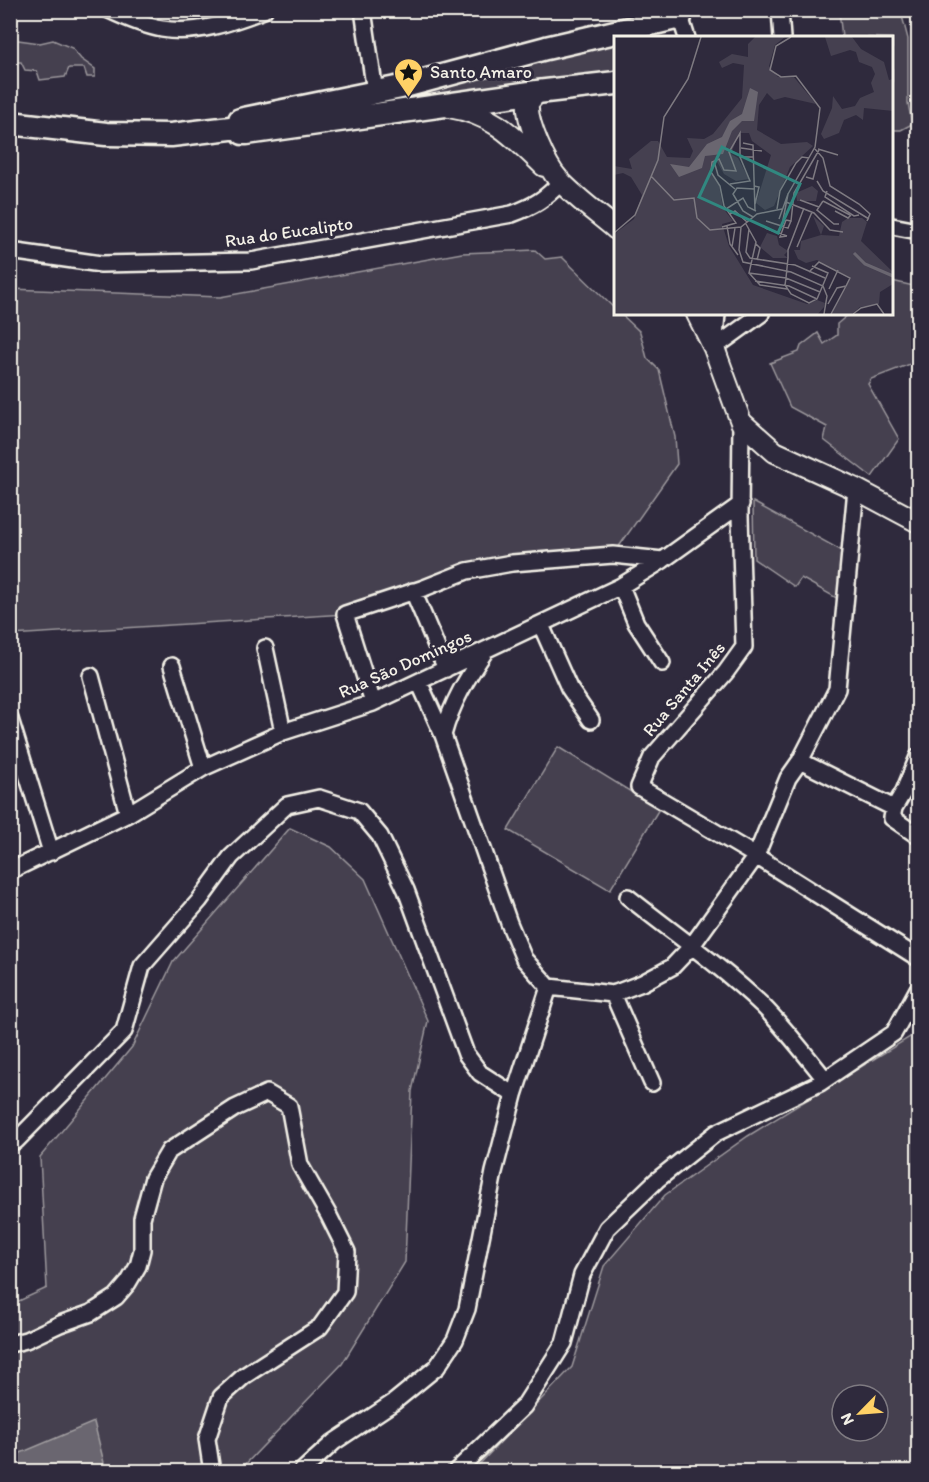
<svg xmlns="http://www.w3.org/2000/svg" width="929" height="1482" font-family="Itim,sans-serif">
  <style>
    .green { fill: #454050; stroke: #9c989c; stroke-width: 1.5; fill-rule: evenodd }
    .water { fill: #6a6670; stroke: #a19ea0; stroke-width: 1.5 }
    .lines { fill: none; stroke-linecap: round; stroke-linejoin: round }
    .minor-casing { stroke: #f4f1e8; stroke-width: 20 }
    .tertiary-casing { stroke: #f4f1e8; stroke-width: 24 }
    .secondary-casing { stroke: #f4f1e8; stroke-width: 27 }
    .minor { stroke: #2f2a3d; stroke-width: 15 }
    .tertiary { stroke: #2f2a3d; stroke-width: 20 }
    .secondary { stroke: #2f2a3d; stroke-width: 22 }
    .labels { text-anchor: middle; stroke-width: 6; stroke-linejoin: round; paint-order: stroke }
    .poi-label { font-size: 18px; fill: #f4f1e8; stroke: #2f2a3d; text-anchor: start }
    .street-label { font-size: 18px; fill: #f4f1e8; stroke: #2f2a3d }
    .inset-river { fill: none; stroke: #6a6670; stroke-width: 3 }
    .inset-road { fill: none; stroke: #7e7a81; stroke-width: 1.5 }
    .view { fill: #318880; fill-opacity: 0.15; stroke: #318880; stroke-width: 3 }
    .inset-edge { fill: none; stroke: #f4f1e8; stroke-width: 3 }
  </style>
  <rect width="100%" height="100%" fill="#2f2a3d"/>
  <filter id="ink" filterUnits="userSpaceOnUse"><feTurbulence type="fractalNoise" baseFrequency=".0167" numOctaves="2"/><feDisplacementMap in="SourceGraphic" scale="12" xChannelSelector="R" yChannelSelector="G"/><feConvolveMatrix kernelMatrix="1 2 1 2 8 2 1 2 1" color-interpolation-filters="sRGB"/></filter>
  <g filter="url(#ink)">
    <!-- green -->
    <path class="green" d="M839 11H874L878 19 901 12 908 39V103L912 124 901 130H892V38L842 37Z
      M11 39 40 43 53 40 72 48 81 59 95 69V77H87L84 68H69L65 77 40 80 37 71 25 70 21 62H11Z
      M615 39V77L401 103 400 96Z
      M535 250 545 259 562 257 615 309 616 314H621L640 332 647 358 659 370 675 437 677 464 613 555 512 563 345 614 11 635V289L220 297 462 253Z
      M892 281 918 287V361L871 379 868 384 899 439 872 477 824 440 827 427 790 407 770 363 799 352 801 346 818 333 824 344 837 335V324L849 314H892Z
      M753 502 857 559 840 600 801 578 795 587 754 559Z
      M558 747 659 809 610 890 508 830Z
      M290 828 331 847 365 879 428 1021 412 1091 405 1262 342 1364 239 1471H11L10 1305 47 1288 40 1157 132 1047 173 962Z
      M918 1032V1471H473L572 1367 604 1266 665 1195 748 1136ZM842 1395H878V1431H842Z"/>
    <!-- water -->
    <path class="water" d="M94 1422 106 1471H11V1457Z"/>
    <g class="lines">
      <defs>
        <path id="minor" d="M109 10C126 18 144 26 162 29 196 35 232 22 264 10
          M363 10 375 92
          M678 10 687 38
          M780 10 782 38
          M892 226 918 231
          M10 251 101 264 251 261 512 214C534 206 545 199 561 182
          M714 348 761 314
          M714 348 717 314
          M741 422 740 516 744 647 726 672 652 757 639 787 756 856 918 958
          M621 586 636 623 662 663
          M413 591 446 669
          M541 625 569 688 591 720
          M265 648 283 732
          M172 666 203 768
          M91 676 128 814
          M419 682 443 735 509 923 524 959 549 987 613 994 642 983 672 967 691 947 756 856 788 778 800 761 837 689 856 489
          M373 703 345 614 424 588 467 571 512 563 613 555 663 560
          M10 719 51 852
          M443 735C452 702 467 678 486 650
          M918 757 904 791 894 808 892 818 918 836
          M800 761 894 808
          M10 871 128 814 203 768 283 732 373 703 621 586 663 560 741 504
          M628 897C672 932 721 966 762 1005 785 1028 805 1054 825 1079
          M613 994 652 1083
          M16 1141 124 1031 142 966 199 901 231 857 287 805 319 798 359 811 380 836 406 890 466 1054 480 1073 514 1095
          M10 1344 26 1340 60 1324 91 1313 116 1297 128 1283 138 1266 142 1250V1218L153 1178 169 1151 235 1108 267 1093 289 1106 300 1165 328 1214 347 1252 345 1292 320 1327 244 1376 221 1397 207 1439 212 1472
          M301 1472 334 1442 394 1402 437 1367 455 1340 467 1309 494 1172 514 1095 549 987
          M455 1472 524 1406 564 1343 582 1275 607 1228 657 1180 716 1133 820 1083 894 1033 918 989"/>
        <path id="tertiary" d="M537 92 528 103C526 122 546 166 559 180 576 198 597 213 616 229
          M449 107C493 114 513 136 544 166
          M697 314 714 348 741 422 775 452 856 489 918 522"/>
        <path id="secondary" d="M616 83 537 92 247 133H243L239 127 240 120 244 119 401 87 546 48 680 17
          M10 123 106 134 171 135 239 127"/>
      </defs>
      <!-- minor casing -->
      <use href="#minor" class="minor-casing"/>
      <!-- tertiary casing -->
      <use href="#tertiary" class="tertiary-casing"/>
      <!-- secondary casing -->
      <use href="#secondary" class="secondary-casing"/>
      <!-- minor -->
      <use href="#minor" class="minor"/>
      <!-- tertiary -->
      <use href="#tertiary" class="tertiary"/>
      <!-- secondary -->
      <use href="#secondary" class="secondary"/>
    </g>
  </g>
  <!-- icons -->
  <defs>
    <symbol id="sight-pin" viewBox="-11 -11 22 30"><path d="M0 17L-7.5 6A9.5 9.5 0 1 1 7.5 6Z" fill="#ffd166" stroke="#2f2a3d"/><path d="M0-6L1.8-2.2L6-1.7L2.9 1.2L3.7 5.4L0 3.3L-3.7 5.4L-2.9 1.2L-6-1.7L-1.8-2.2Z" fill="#111"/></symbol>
  </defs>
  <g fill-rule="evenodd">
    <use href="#sight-pin" x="392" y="56" width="33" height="45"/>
  </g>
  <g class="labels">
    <!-- poi labels -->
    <g class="poi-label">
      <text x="430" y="78">Santo Amaro</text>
    </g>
    <!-- street labels -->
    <g class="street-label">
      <text transform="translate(289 232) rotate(-8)" y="6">Rua do Eucalipto</text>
      <text transform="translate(405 664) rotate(-24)" y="6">Rua São Domingos</text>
      <text transform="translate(684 689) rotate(-50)" y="6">Rua Santa Inês</text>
    </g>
  </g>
  <!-- overview -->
  <g transform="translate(614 36)">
    <rect width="279" height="279" fill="#2f2a3d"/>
    <path d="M141 1H171L161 9 155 30 164 41 179 40 202 68 171 61 160 64 153 57 145 69 143 94 167 108 193 106 199 110 176 131 160 170 151 174 142 167 157 119 138 105 135 97H125L117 118 124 122 135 143 122 145 110 138 102 124 96 134 105 149 109 172 119 185 108 188 115 210 139 249 193 268 203 264 211 267 210 271 204 278H0V198L20 183 28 159 17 141 9 137 0 139V130L18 133 15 123 37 105H44L53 121 76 122 79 115 73 102 90 103 99 98 128 62 130 29 119 27 108 32 105 26 118 18 134 21V8ZM211 1H238L247 13 270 26 275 44 279 43V75L250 72 249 84 242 79 230 84 225 97 210 103 207 98 218 72 219 60 228 73 241 70 246 62 260 56 257 47 261 38 258 31 245 26 242 16 236 14 217 20ZM198 150 204 155 202 165H183L182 157ZM199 180 210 190 207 199 225 200 228 186 234 182H248L253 186 247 205 279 236V248L266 256 265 268 246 271 238 278H217L237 242 203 224 192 227 184 223 180 214H186L187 205 207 199ZM153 197 163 200 165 209 174 215 170 219 174 222H159L146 211Z" fill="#454050"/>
    <path d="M136 52 144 56 140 85H128L118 95 109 118 91 120 88 132 65 141 56 128 75 131 93 108 108 101 116 85 128 78Z" fill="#6a6670"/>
    <path class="inset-river" d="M240 217 251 228 279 240"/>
    <path class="inset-road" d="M129 107 139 109 141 175M127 112 148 115M201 113 209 122 216 150 245 168 256 178 253 185M204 113 224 119M100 125 104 139 121 153M37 140 60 164 80 162 83 182 96 194 127 191 143 178 168 173M192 141 199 143 204 124M203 145 209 155 255 183M116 148 136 145 126 121M140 150 145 151 141 168M213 155 211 161 240 180 245 179M174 158 201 111 206 72 182 40 167 41 156 34 162 10 177 1M186 164 205 171M209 165 203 174 220 188H225M209 165 236 179M172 166 200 177 216 194 229 196M112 173 129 162 134 171 142 175M163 173 166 155 182 127 188 121 195 122M221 175 234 182 237 179M116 178 121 175 133 186M139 181 129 175 119 158 123 152 140 153M165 183 174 158 169 184M172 184 177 185 180 157 205 114M172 184 166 201 173 200M152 185 174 192 177 185M132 188 142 206 135 237 172 242 206 256 203 263 195 267 177 258 171 249 172 242 174 222V214L190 172M113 190 116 208 124 219M108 191 122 187 110 170 106 150 97 136 98 126 105 123 110 134 122 135 115 116 126 97V121H140M127 191 125 214 129 226 177 236 209 250 213 260 210 278M151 192 173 200M135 193 132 216 136 222 181 229 211 242M0 197 21 179 44 124 50 81 74 43 87 1M141 207 146 212 143 224M118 211 121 192M183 211 198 176M198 230 214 237 206 256M195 236 205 226 236 242 232 250 223 252 214 268M135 237 146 249 173 253M141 245 175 250 203 263M215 253 224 234M217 278 232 250M239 278 247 272 263 268 270 278"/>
    <path class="view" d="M108 111 186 148 164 197 85 161Z"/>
    <rect width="279" height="279" class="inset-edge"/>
  </g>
  <!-- margin -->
  <rect width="929" height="1482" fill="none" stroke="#2f2a3d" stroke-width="36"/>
  <rect x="18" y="18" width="893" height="1446" fill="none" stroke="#f4f1e8" stroke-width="2" filter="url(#ink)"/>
  <!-- north arrow -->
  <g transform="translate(860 1413) rotate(245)"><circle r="28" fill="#2f2a3d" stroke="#7e7a81" stroke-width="1.5"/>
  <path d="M0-4.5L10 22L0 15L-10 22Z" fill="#ffd166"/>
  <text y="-9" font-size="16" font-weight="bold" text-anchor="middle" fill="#f4f1e8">N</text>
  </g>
</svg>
